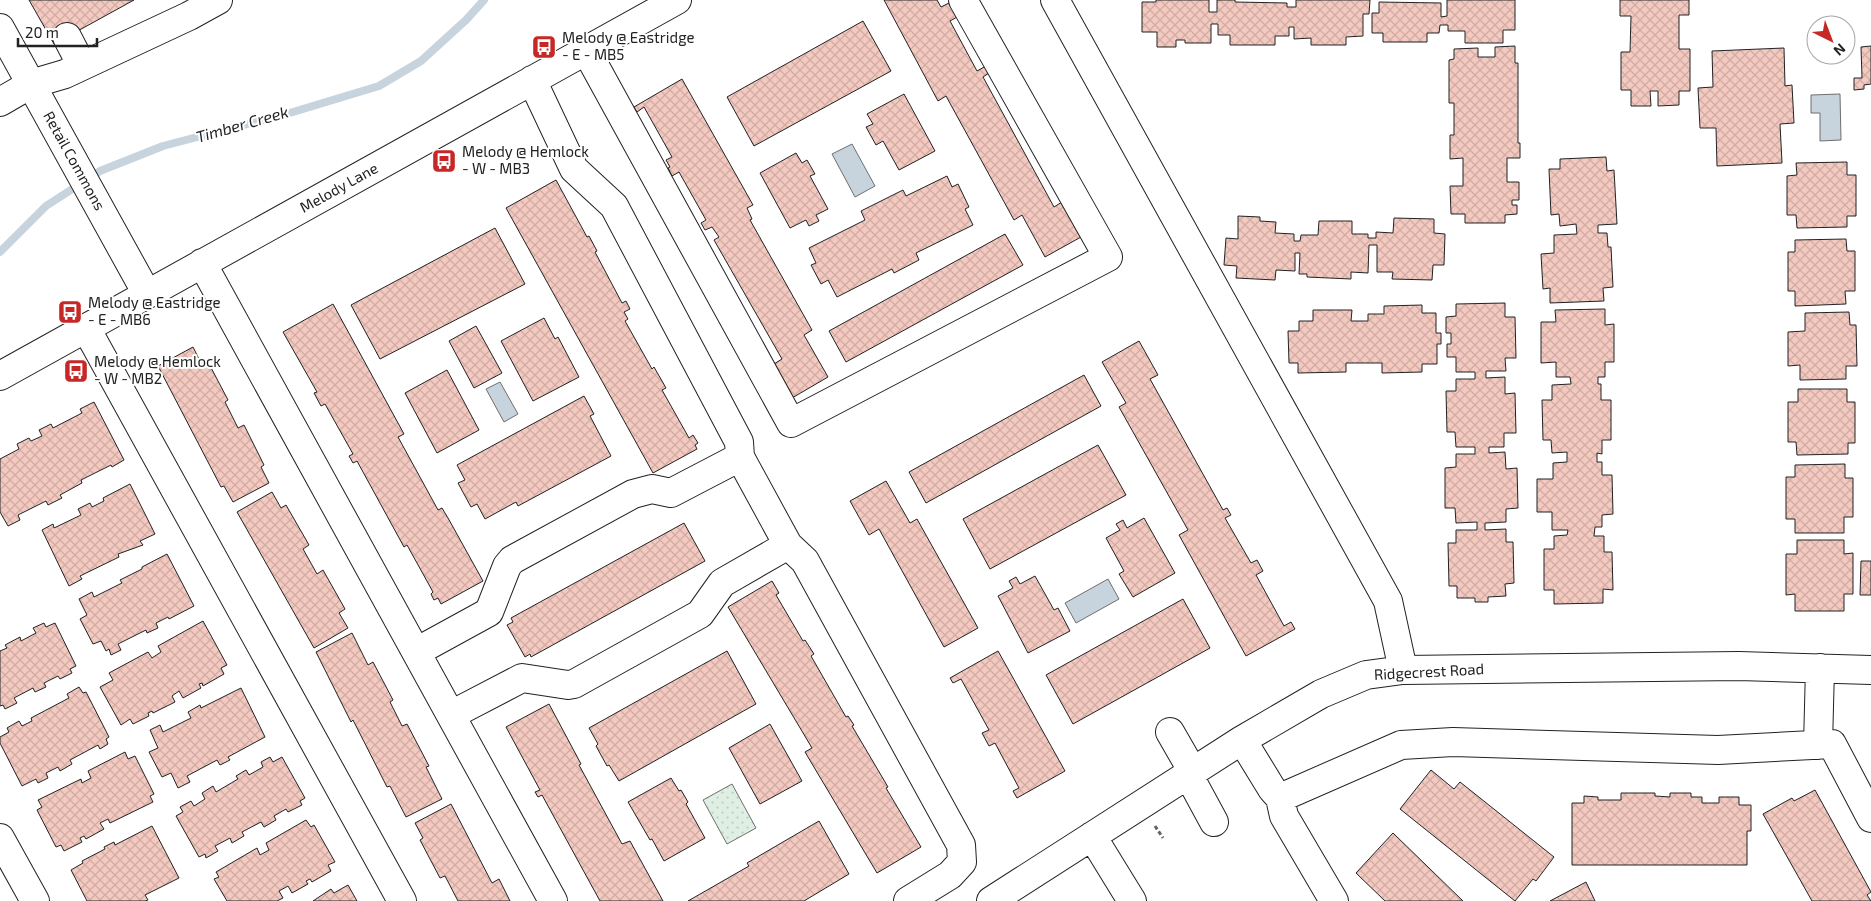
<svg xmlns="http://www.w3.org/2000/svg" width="1871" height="901" font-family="'Exo 2',sans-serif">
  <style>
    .grass { fill: url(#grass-dots); stroke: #6f6f6f }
    .water { fill: #c7d3dd; stroke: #6f6f6f }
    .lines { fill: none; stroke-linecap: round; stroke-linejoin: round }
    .stream { stroke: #c7d3dd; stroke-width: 8 }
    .building { fill: url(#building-cross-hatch); stroke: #222 }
    .minor-casing { stroke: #222; stroke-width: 30 }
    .path { stroke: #646464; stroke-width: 3; stroke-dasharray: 4 2.5; stroke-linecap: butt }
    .minor { stroke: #fff; stroke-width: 28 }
    .labels { text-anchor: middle; stroke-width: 4; stroke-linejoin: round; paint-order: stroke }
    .poi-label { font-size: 15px; fill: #222; stroke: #fff; text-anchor: start }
    .street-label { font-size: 15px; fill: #222; stroke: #fff }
    .water-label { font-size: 16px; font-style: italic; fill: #222; stroke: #fff }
  </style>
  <defs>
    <pattern id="grass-dots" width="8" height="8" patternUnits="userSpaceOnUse" patternTransform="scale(1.25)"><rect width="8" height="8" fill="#e0efe3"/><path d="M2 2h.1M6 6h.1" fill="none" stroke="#c0cdc2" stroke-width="1.8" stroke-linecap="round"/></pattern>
    <pattern id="building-cross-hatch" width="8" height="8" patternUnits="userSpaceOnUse" patternTransform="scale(1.25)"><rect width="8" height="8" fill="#f3c9c0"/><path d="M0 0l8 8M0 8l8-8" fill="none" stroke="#d0aca5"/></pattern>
  </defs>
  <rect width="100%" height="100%" fill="#fff"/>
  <!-- grass -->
  <path class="grass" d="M732 784 756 828 727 844 703 800Z"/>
  <!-- water -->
  <path class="water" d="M1840 94 1841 140 1820 141V113H1811V95Z
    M852 144 875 186 855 197 832 154Z
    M500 382 518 414 504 422 486 389Z
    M1108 579 1119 599 1076 623 1065 603Z"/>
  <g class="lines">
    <!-- stream -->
    <path class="stream" d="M0 252 46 206 100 171 163 146 293 112 379 86 421 61 466 20 484 0"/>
  </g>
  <!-- building -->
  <path class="building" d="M29 0H134L54 44Z
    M884 0H937L941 7 949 3 957 17 950 21 977 71 986 66 989 73 983 77 1054 207 1062 202 1081 237 1045 257 1022 215 1014 220 946 96 938 101Z
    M1156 0H1209V12H1217V0H1235V2L1287 3V7H1296V0H1370L1369 14H1363V36L1346 37V45H1311V38L1294 39V27H1289V36H1275V45H1230V35H1218V24H1211V43H1185V40H1176V47H1157V32H1142V2H1156Z
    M1447 0H1515V30H1503V43H1465V31H1448V25H1440L1439 33H1427V42H1383V33H1372V13H1379V2L1441 3V17L1447 16Z
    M1620 0H1689V15H1679V49H1690V91H1679V105L1658 106V91H1650L1651 106H1631V90H1621V52H1630L1631 16H1620Z
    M863 21 891 71 754 146 727 97Z
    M1515 46V63H1518V143H1520V158H1507V182H1519V200H1512V205H1517V214L1505 215V223H1465V214H1451L1450 186H1463V158L1450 159V135H1454V103H1449V60L1454 59V49L1478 48V57H1495V47Z
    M1871 46V84L1864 85V89L1854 90V78H1862L1861 47Z
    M1784 48 1785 86 1792 85 1794 123 1780 124 1782 163 1717 166 1716 128H1700L1698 88 1713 87 1712 51Z
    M682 79 753 205 747 208 752 219 750 220 812 330 804 335 828 377 792 398 774 364 782 359 714 240 719 237 712 227 705 230 701 223 706 220 679 172 672 176 668 168 670 167 666 160 672 157 644 107 637 112 634 107Z
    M904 94 935 151 899 170 883 141 876 145 866 127 873 124 867 114Z
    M796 153 802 163 807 160 815 174 810 176 828 209 816 215 819 221 809 226 806 220 790 228 760 173Z
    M1606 157 1607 171 1614 170 1617 224 1598 225V233H1607L1608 247H1611L1613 287 1603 288 1604 301 1550 303V288L1543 289 1541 254 1554 253V235L1577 234 1576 224 1560 226 1559 214 1551 215 1549 169H1560V159Z
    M1847 162V175H1856V216H1847V227L1797 228 1796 215H1787V176L1797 175 1796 163Z
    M947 176 952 187 958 184 969 207 965 209 973 225 916 253 919 260 894 273 892 269 837 297 828 280 821 284 811 265 816 263 809 248 865 220 861 211 903 190 906 196Z
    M556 180 587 237 589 236 597 251 595 252 622 303 626 301 630 309 624 312 628 319 625 321 652 369 654 367 666 388 662 390 689 438 693 435 698 443 695 445 697 449 653 473 506 208Z
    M1238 216 1260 217V221L1276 222 1275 233 1294 234V241H1300L1301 235H1318L1319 221H1352V234H1368V238H1376V232L1393 233 1394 218 1434 219V233L1445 234 1444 265H1433L1432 280 1392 279 1393 272H1377V245H1369L1368 273 1351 272V279L1307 277V274H1299L1300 253H1295V271L1276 270 1275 280 1236 278 1237 266 1224 265 1226 238 1238 239Z
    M495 228 525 284 380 359 351 305Z
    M1005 234 1023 265 846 362 829 331Z
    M1846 239 1847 251H1855V291H1845L1846 304 1795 306V291H1788V252H1795V240Z
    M1505 303V317H1515L1516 358H1505L1506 371H1486V378L1505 377V394L1515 393 1516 433H1504V447H1489V453L1505 452 1506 469 1517 468 1518 508 1506 509V522L1485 523V530L1506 529V542H1513L1514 583 1505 584 1506 596 1488 597V602H1475V598H1457V586H1449L1448 543H1456V530H1477V522L1456 523 1455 508H1445V468L1456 467V454H1475V447H1456L1455 432H1447L1446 391H1456V379H1475V372H1456V357H1447V344H1451V333H1446V317L1456 316V304Z
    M333 304 404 434 398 437 438 510 442 508 448 518 483 581 441 604 438 598 434 600 431 594 433 592 407 545 404 547 357 461 353 463 349 456 353 454 325 404 321 406 314 393 317 392 283 332Z
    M1422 305V313H1436V333H1441V344H1437V364H1422V372L1382 373V363H1346V372L1298 373V363H1289L1288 331H1299V321H1313V310H1352L1351 321H1368V314H1384V306Z
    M1605 309V325L1614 324V362H1605V377H1598V384H1601V400H1611V440H1602V454L1597 453V462H1602V475H1612L1613 514 1602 515V527H1595L1594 536H1604V552H1612L1613 590 1603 589V603L1554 604V590H1544V549H1554V536L1567 535 1568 530H1552V512H1537V479H1553V463L1567 462V452L1552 453 1551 440H1543L1542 400H1552V385L1571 384 1570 377H1556V362L1541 363V322H1556L1555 310Z
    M1849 312 1850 325H1856L1857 366H1846V379L1800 380V365L1788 366V332L1805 331V313Z
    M544 318 555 339 558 337 579 377 533 401 501 341Z
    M476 326 502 373 474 388 449 341Z
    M1139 341 1158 375 1150 379 1223 510 1227 508 1231 515 1225 518 1251 563 1257 560 1263 571 1256 575 1284 626 1291 622 1295 629 1246 656 1179 535 1188 530 1119 407 1126 403 1102 362Z
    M193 347 201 363 207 360 228 400 225 402 238 428 244 425 264 465 261 467 269 483 233 502 224 486 221 487 158 366Z
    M447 370 479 430 437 453 405 393Z
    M1084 375 1101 406 926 503 909 472Z
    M1798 389H1847V402H1855V443H1848V454L1797 455 1796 442H1788V402H1798Z
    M584 396 594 414 590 416 611 456 518 506 516 502 485 519 477 504 471 507 458 483 465 480 457 465Z
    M94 402 124 460 112 467 111 465 81 480 82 483 60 495 62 498 48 505 46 501 18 515 20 520 8 526 0 512V459L19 449 17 444 29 438 31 441 42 436 39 430 51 424 53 428 82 413 80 409Z
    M1098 445 1126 495 990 569 963 519Z
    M1845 464V478H1853V517H1844V533H1795V519H1786V477H1795V465Z
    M886 481 910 523 917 519 978 628 944 647 879 529 869 535 850 501Z
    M130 484 155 534 140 541 143 545 118 554 119 557 80 576 82 579 69 586 42 530 53 524 54 528 81 515 78 509 90 503 92 507 104 501 103 498Z
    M272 492 281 508 286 505 309 545 303 549 317 574 323 570 345 609 339 613 348 628 314 648 237 512Z
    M1144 518 1175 573 1133 597 1119 574 1124 571 1106 538 1120 530 1116 524 1123 520 1127 528Z
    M684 523 705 561 531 657 530 654 525 657 507 625 513 622 511 618Z
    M1797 540H1844V554L1853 553V594H1844V611H1795V594L1786 595V554H1797Z
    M167 554 194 606 169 619 168 617 156 623 158 628 147 633 146 630 118 644 121 650 111 655 109 649 106 651 101 641 93 644 80 619 87 615 79 599 92 592 94 597 122 583 120 580 142 569V567Z
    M1861 561H1871V595H1860Z
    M1035 576 1054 610 1058 608 1070 631 1028 653 998 596 1013 588 1009 581 1016 577 1020 584Z
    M772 581 779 593 776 595 803 641 805 640 814 654 811 656 846 717 848 716 854 725 852 726 888 787 886 788 921 847 877 873 805 752 812 748 728 607Z
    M1183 599 1210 648 1073 724 1046 675Z
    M203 621 227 665 221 668 224 674 203 686 202 683 199 684 201 688 183 698 179 691 172 696 175 702 153 713 152 711 148 713 149 716 133 724 130 719 121 725 100 687 113 680 109 673 148 652 152 658 161 652 158 646Z
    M44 623 46 627 55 623 76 666 70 669 72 673 60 679 58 676 44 683 46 687 35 692 33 688 14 698 17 703 5 709 3 705 0 706V651L7 648 5 645 20 637 21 641 36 633 33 628Z
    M352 633 368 665 373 662 393 700 390 702 402 726 407 724 429 766 426 767 442 799 406 817 390 786 387 787 353 720 351 722 316 652Z
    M727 651 756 704 619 781 609 765 607 766 596 746 598 744 589 728Z
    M998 651 1065 771 1017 798 1013 791 1019 788 995 743 989 746 982 733 989 730 961 679 953 683 950 678Z
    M79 687 83 693 86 692 109 737 106 739 108 744 100 749 98 745 70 760 72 764 60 771 58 767 46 773 48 778 38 783 36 779 22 786 0 743V737L9 732 7 728 19 721 22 726 32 721 31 718 69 698 67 694Z
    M241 688 265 737 228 757 230 760 220 765 217 760 187 776 190 782 178 788 171 773 162 777 149 752 158 748 150 730 160 725 163 732 191 718 188 712 200 705 201 708Z
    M549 704 581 764 579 765 622 844 630 841 663 901H600L542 795 538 797 535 792 540 790 506 727Z
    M770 724 802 781 760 804 729 748Z
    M125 752 128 759 135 756 154 794 150 796 153 802 110 823 108 819 100 823 104 829 86 839 84 836 80 838 82 842 64 851 61 845 56 847 37 810 42 807 38 800 81 779 82 783 91 778 88 771Z
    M270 757 273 762 282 757 305 798 300 801 302 805 288 812 286 809 274 816 276 820 264 827 261 822 242 832 244 836 232 843 230 838 215 846 218 851 206 858 205 854 199 857 176 816 183 812 180 807 191 801 194 806 205 799 202 793 213 786 216 792 238 779 236 776 246 770 249 775 263 767 261 762Z
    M1431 770 1454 789 1460 782 1554 857 1536 881 1533 879 1515 901 1400 809Z
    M671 778 679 791 681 790 688 802 686 804 705 838 664 861 652 839 650 840 628 802Z
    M1815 790 1871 892 1867 895 1871 901H1812L1763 814 1792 798 1794 801Z
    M1621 793H1655V796L1670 797V793H1691V797H1702V803H1719V797H1739V805H1751V831H1747V865H1572V803H1584V796L1598 797V800H1621Z
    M451 804 492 883 499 879 510 901H458L445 876 440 878 420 840 423 838 415 823Z
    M306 820 311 827 314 825 335 862 328 865 331 871 312 882 310 879 306 881 308 884 292 893 288 886 279 891 283 898 277 901H227L214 879 219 877 216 872 257 848 260 855 269 850 266 843Z
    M819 821 849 874 804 901H688L749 866 747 863Z
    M152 826 179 878 145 895 148 900 145 901H87L71 870 83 863 82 861 105 849 104 847 114 842 115 845Z
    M1393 833 1463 901H1385L1356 873Z
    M1586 882 1595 901H1550Z
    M348 885 357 901H313L331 889 334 893Z"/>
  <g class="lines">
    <defs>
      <path id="minor" d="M1055 0 1388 601 1403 670
        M0 28 147 294
        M67 37 82 66
        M586 50 791 423 1108 257 963 0
        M532 80 574 169 614 206 739 442 740 457 788 545 805 561 961 845 962 862 950 875 908 901
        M0 102 31 84 65 74 189 16 218 0
        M202 263 553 901
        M86 328 402 901
        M0 376 677 0
        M416 652 489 612 507 566 512 560 633 494 652 489 671 493 740 457
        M451 715 522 678 568 685 574 684 700 614 722 583 788 545
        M1170 732 1193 772
        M1242 740 1272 789 1280 798 1284 816 1334 901
        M1818 745 1820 668
        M1188 774 1214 822
        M1280 798 1401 745 1453 742 1718 750 1832 744 1871 818
        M1092 836 1132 901
        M0 838 35 901
        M991 901 1242 740 1321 694 1366 675 1403 670 1739 666 1871 670"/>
    </defs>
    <!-- minor casing -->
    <use href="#minor" class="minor-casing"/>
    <!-- path -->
    <path class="path" d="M1155 826 1163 838"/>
    <!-- minor -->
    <use href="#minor" class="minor"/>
  </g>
  <!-- icons -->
  <defs>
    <symbol id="bus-square" viewBox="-11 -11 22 22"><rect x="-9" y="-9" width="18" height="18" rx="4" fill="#c62828" stroke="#fff"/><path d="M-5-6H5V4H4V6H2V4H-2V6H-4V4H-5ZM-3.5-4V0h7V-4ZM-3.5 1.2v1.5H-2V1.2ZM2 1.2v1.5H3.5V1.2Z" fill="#fff"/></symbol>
  </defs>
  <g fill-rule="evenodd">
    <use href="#bus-square" x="530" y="33" width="28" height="28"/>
    <use href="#bus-square" x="430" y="147" width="28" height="28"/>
    <use href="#bus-square" x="56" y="298" width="28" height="28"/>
    <use href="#bus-square" x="62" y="357" width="28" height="28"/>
  </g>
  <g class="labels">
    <!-- poi labels -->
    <g class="poi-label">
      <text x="562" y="43">Melody @ Eastridge<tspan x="562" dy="17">- E - MB5</tspan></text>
      <text x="462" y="157">Melody @ Hemlock<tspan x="462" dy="17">- W - MB3</tspan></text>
      <text x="88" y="308">Melody @ Eastridge<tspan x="88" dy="17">- E - MB6</tspan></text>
      <text x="94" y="367">Melody @ Hemlock<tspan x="94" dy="17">- W - MB2</tspan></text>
    </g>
    <!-- street labels -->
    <g class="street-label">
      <text transform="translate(74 161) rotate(61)" y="5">Retail Commons</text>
      <text transform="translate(339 188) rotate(-29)" y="5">Melody Lane</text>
      <text transform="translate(1429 672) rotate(-3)" y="5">Ridgecrest Road</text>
    </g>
    <!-- water labels -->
    <g class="water-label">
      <text transform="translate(242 124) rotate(-16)" y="6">Timber Creek</text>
    </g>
  </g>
  <!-- north arrow -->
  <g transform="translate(1831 40) rotate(138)"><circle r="24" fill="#ffffff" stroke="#a7a7a7"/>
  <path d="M0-4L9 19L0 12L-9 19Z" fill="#c62828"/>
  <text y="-8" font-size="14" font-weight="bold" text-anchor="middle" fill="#222222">N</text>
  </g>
  <!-- scale -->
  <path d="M18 38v8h79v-8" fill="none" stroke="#222222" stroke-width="2.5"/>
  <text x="25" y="38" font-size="15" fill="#222222" stroke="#ffffff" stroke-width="4" paint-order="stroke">20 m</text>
</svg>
